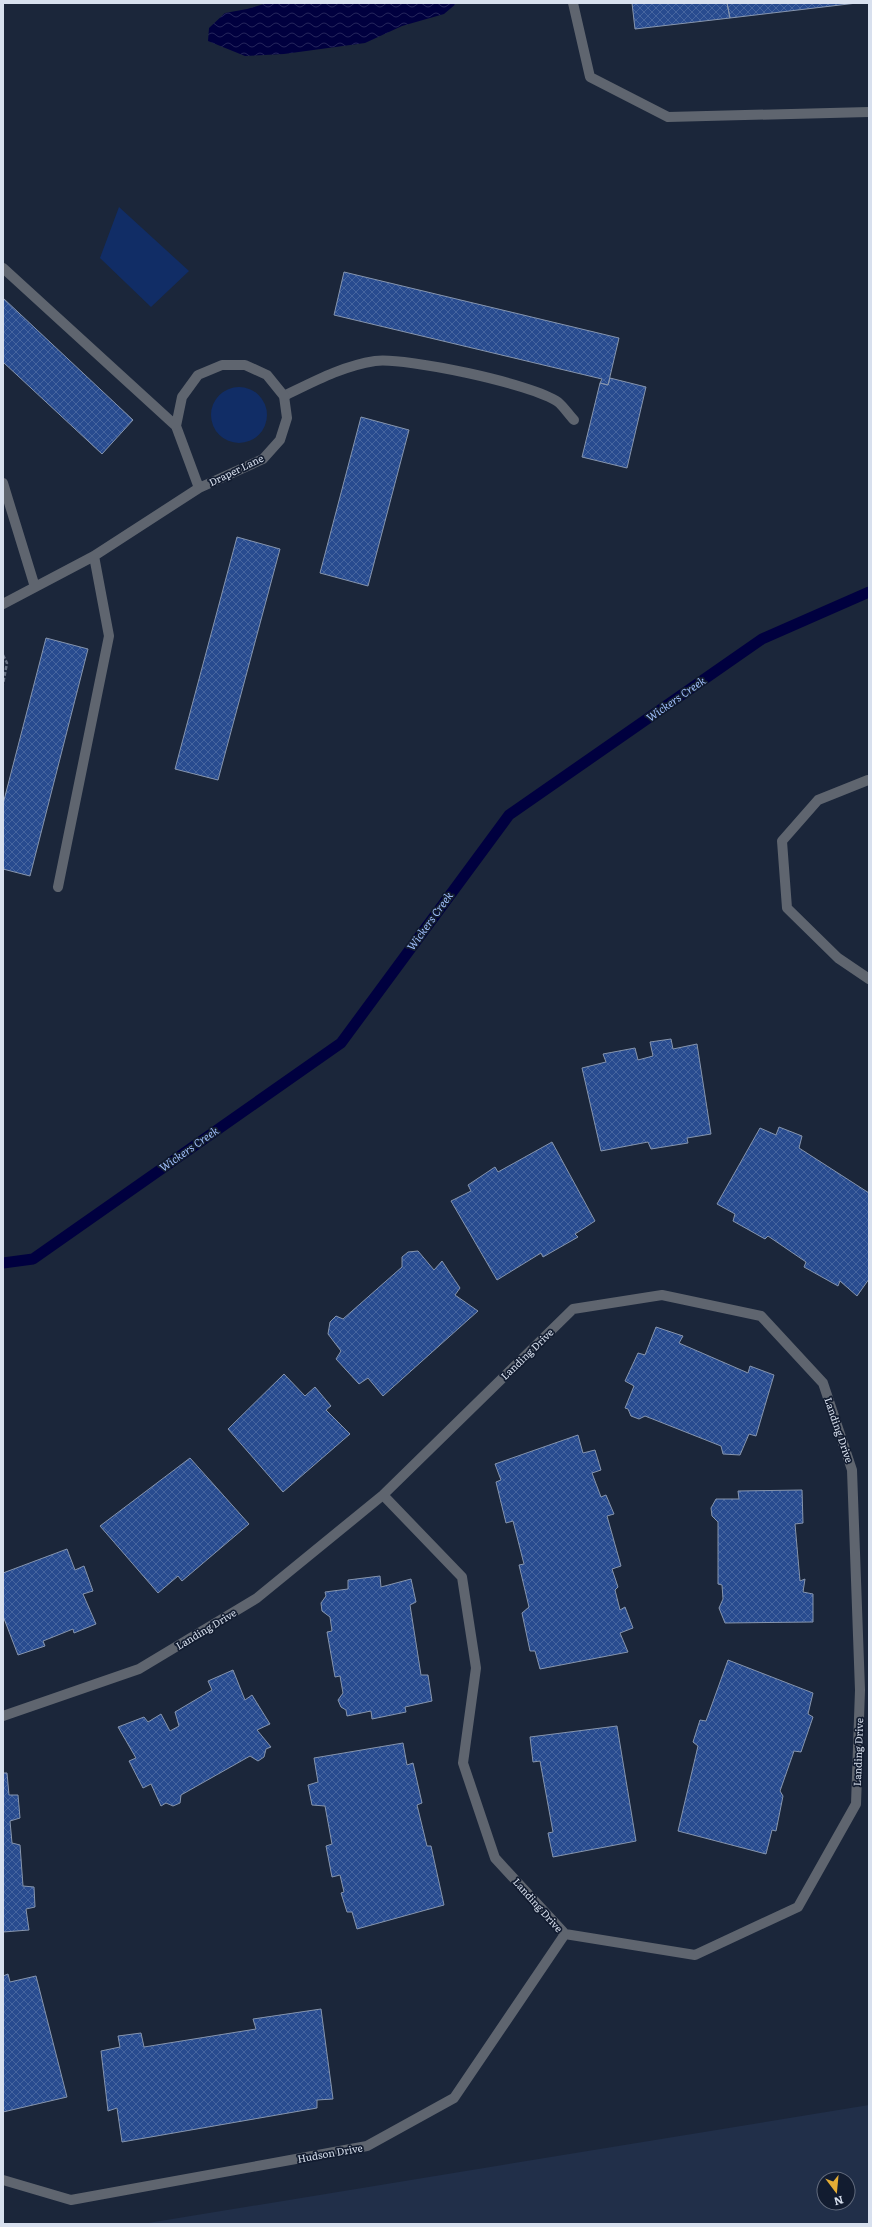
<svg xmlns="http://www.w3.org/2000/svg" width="872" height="2227" font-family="Literata,serif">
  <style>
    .built { fill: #212f49; fill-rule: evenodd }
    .green { fill: #112d66 }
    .water { fill: url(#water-waves) }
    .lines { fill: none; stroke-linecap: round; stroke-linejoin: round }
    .stream { stroke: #00003f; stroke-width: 11 }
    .building { fill: url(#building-cross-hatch); stroke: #8695ae }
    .path { stroke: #626c7e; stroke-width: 2.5; stroke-dasharray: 4 2; stroke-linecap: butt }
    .service { stroke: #5f656f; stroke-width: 10 }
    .minor { stroke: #5f656f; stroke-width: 10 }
    .labels { text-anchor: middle; stroke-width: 3.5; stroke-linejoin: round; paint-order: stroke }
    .street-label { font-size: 10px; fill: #d8e0ee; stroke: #121c30 }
    .water-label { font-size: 11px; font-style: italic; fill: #9fbef9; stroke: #121c30 }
  </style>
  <defs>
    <pattern id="water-waves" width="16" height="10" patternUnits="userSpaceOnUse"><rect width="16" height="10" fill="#00003f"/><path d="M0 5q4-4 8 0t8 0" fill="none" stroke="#24255b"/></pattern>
    <pattern id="building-cross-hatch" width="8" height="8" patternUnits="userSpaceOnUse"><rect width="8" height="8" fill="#284b8f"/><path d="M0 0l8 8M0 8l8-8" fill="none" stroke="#46659f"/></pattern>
  </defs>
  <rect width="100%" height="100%" fill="#1b263a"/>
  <!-- built -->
  <path class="built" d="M869 2105V2224H142ZM824 2179H848V2203H824Z"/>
  <!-- green -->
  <path class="green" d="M119 207 189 271 151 307 100 258Z
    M211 415a28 28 0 1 1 56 0a28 28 0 1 1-56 0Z"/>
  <!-- water -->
  <path class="water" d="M267 3H457L444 14 402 26 365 43 284 54 245 56 208 41 209 28 225 13 247 9Z"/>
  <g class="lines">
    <!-- stream -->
    <path class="stream" d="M3 1263 33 1259 341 1043 509 815 762 639 869 592"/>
  </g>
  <!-- building -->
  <path class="building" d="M632 3H727L730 18 635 29Z
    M727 3H857L730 18Z
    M344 272 619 338 608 385 600 383 602 379 334 315Z
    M3 298 133 420 102 454 3 362Z
    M610 378 646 387 627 468 582 457 600 383 608 385Z
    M361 417 409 430 368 586 320 573Z
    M237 537 280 549 218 780 175 769Z
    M46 638 88 649 30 876 3 869V804Z
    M671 1039 673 1049 697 1044 711 1134 687 1138 688 1143 651 1149 648 1142 601 1151 582 1068 606 1062 603 1054 635 1048 638 1060 653 1056 650 1042Z
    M779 1127 802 1136 799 1148 869 1193V1279L857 1296 840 1281 838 1286 804 1267 806 1262 768 1236 765 1239 733 1221 735 1214 717 1204 760 1128 776 1135Z
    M552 1142 595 1221 575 1234 578 1237 543 1257 541 1253 497 1280 451 1201 471 1191 468 1185 495 1167 498 1172Z
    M418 1251 434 1270 442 1261 460 1288 455 1295 478 1311 383 1396 368 1378 359 1384 336 1359 341 1351 328 1334 330 1322 336 1316 343 1319 402 1267V1257L408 1252Z
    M656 1327 683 1336 679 1343 748 1373 750 1366 774 1375 756 1436 749 1434 740 1455 723 1454 721 1446 645 1416 639 1419 631 1416 628 1409 625 1408 634 1386 625 1381 638 1353 645 1355Z
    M284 1374 305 1396 315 1387 331 1406 326 1410 350 1434 283 1492 228 1429Z
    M578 1435 583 1453 595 1450 601 1470 592 1473 601 1497 606 1495 614 1514 607 1516 621 1566 612 1569 618 1587 615 1590 620 1610 625 1607 633 1628 620 1633 628 1652 540 1669 535 1651H530L522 1613 529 1607 519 1565 524 1564 513 1521 506 1523 496 1482 501 1480 495 1464Z
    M190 1458 249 1524 182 1581 178 1576 158 1593 100 1526Z
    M802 1490 803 1523 795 1524 800 1581 805 1579 803 1592 813 1594V1622L725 1623 719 1608 723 1599 722 1585 718 1584V1522L712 1516 711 1508 716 1499H739L738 1491Z
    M67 1549 75 1570 84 1566 93 1591 83 1594 96 1624 74 1633 73 1629 43 1641 45 1646 18 1655 3 1616V1573Z
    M380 1576 381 1587 411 1579 416 1602 410 1605 421 1675H428L432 1701 405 1707 406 1712 372 1719 371 1711 347 1716 346 1710 341 1707 338 1700 343 1693 340 1676 335 1677 327 1632 332 1631 330 1617 322 1611 321 1603 326 1596 325 1592 348 1589V1580Z
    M728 1660 813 1693 808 1714 813 1717 801 1752 794 1751 780 1791 783 1796 776 1831 772 1830 766 1854 678 1831 698 1746 693 1742 700 1720 706 1721Z
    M233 1670 245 1700 252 1695 270 1724 257 1730 271 1747 266 1749 264 1757 258 1761 250 1756 181 1795 180 1803 173 1806 166 1803 161 1806 151 1784 143 1788 129 1761 136 1758 118 1727 144 1717 148 1722 161 1714 170 1731 179 1726 175 1712 212 1690 208 1681Z
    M617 1726 636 1841 553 1857 548 1833 553 1832 540 1761 533 1762 530 1737Z
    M403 1743 407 1765 413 1763 422 1803 417 1805 427 1846H431L444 1905 357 1929 352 1912H347L341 1893 344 1892 340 1875 332 1877 326 1846 332 1844 325 1806 312 1805 308 1785 318 1782 314 1758Z
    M3 1773H7L9 1795H18L20 1818 10 1821 12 1843 20 1845 23 1886 34 1887 35 1907 26 1909 29 1930 3 1932Z
    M8 1974 10 1982 36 1976 67 2097 3 2112V1976Z
    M321 2009 333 2099 317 2100V2108L122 2142 117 2108 108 2111 101 2051 120 2047 118 2036 141 2033 144 2047 256 2029 253 2019Z"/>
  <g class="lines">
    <!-- path -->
    <path class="path" d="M3 655 7 663 3 684"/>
    <!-- service -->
    <path class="service" d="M573 3 590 77 668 117 869 112
      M284 396C313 382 342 366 375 361 406 357 533 384 558 402 564 407 569 415 574 420
      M868 780 818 800 782 841 787 908 838 958 869 979"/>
    <!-- minor -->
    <path class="minor" d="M3 268 176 426
      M3 483 35 587
      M3 604 94 556 199 488 263 459 280 440 287 418 284 396 267 375 245 365H222L198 375 182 397 176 426 199 488
      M58 887 109 636 94 556
      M3 1716 139 1669 257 1598 383 1495 573 1309 662 1295 761 1316 823 1383 852 1470 860 1690 856 1804 798 1907 695 1955 565 1934 495 1858 463 1763 476 1668 462 1577 383 1495
      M3 2180 71 2200 367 2146 454 2098 565 1934"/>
  </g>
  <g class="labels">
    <!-- street labels -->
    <g class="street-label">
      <text transform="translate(236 470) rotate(-26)" y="4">Draper Lane</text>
      <text transform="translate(527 1354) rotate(-44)" y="4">Landing Drive</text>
      <text transform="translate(839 1430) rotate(71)" y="4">Landing Drive</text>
      <text transform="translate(206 1629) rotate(-31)" y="4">Landing Drive</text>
      <text transform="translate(858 1752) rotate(-88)" y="4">Landing Drive</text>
      <text transform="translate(538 1905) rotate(48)" y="4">Landing Drive</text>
      <text transform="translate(330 2153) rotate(-10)" y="4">Hudson Drive</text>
    </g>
    <!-- water labels -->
    <g class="water-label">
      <text transform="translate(676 699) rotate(-35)" y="4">Wickers Creek</text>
      <text transform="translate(430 921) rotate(-54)" y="4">Wickers Creek</text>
      <text transform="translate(189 1149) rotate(-35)" y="4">Wickers Creek</text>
    </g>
  </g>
  <!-- border -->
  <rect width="872" height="2227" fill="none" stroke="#d8e0ee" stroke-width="8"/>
  <!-- north arrow -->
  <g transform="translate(836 2191) rotate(164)"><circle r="19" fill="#121c30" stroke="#616a7c"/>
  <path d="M0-3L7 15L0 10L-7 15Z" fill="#e5ad35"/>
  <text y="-6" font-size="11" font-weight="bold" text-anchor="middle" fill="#d8e0ee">N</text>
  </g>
</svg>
